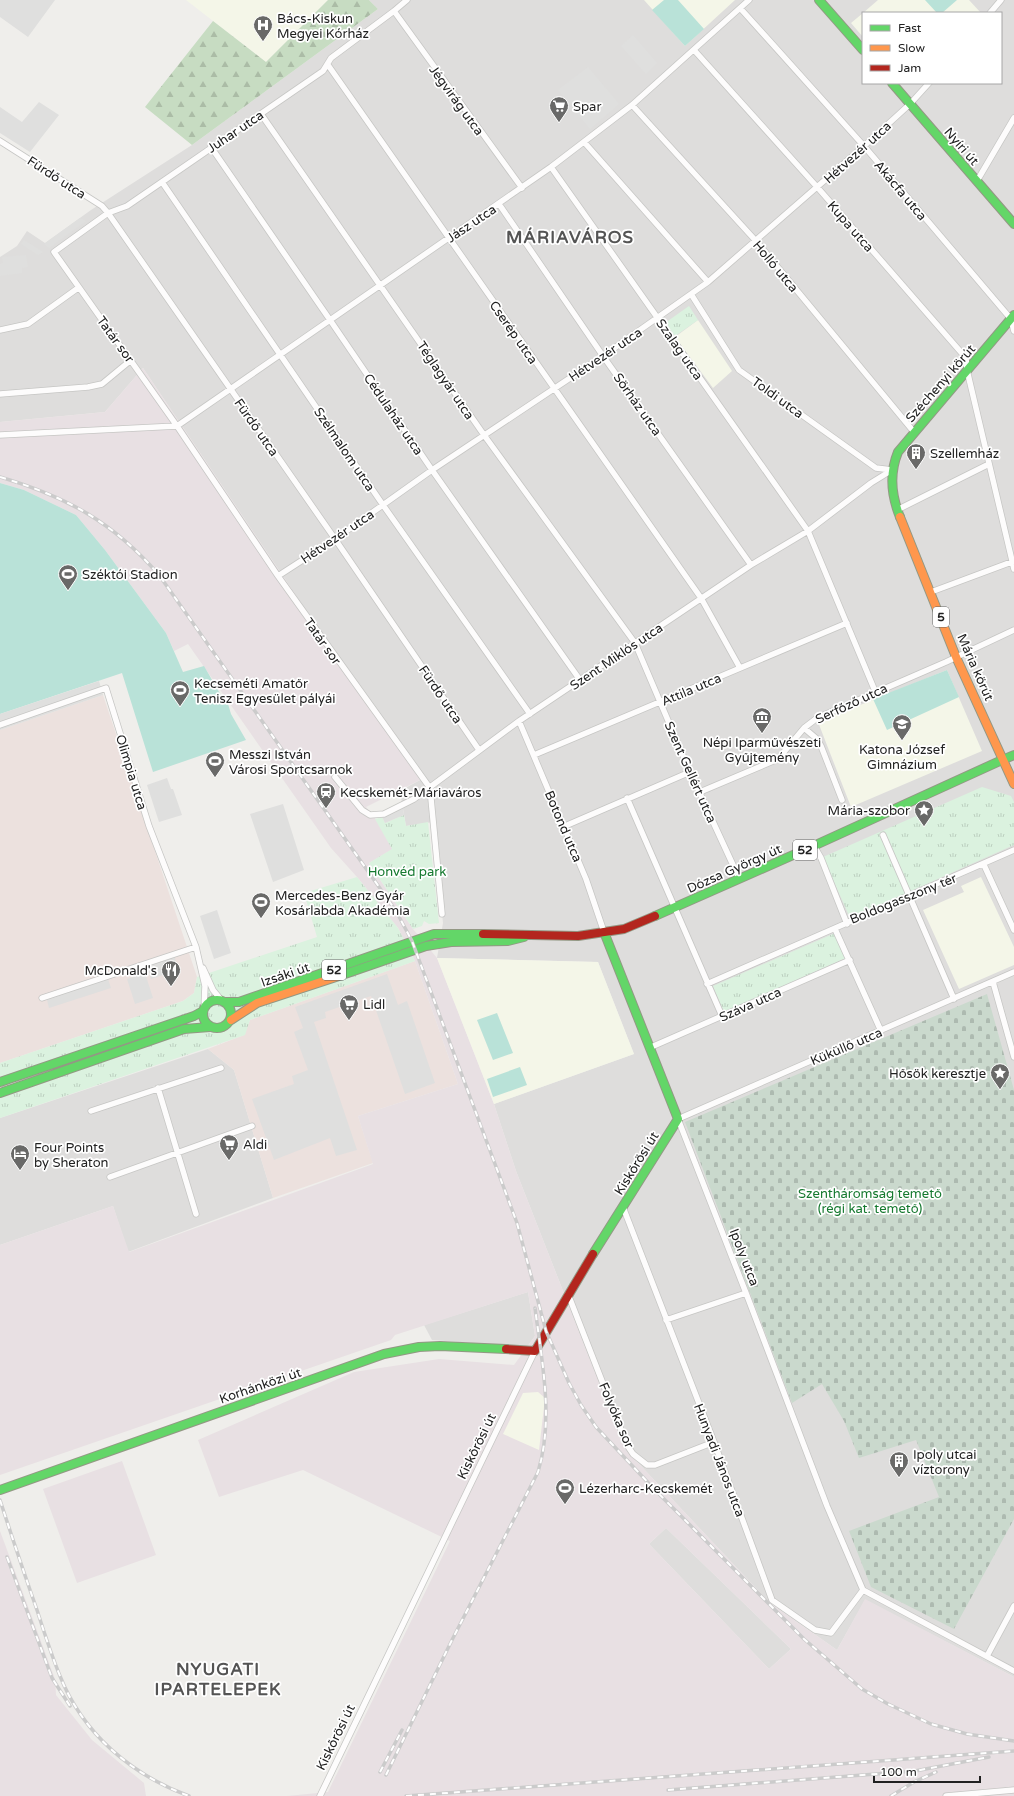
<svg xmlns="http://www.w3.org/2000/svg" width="1014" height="1796" font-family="'Varela Round',sans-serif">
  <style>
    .residential { fill: #dedddc; fill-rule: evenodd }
    .commercial { fill: #ece1de }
    .industrial { fill: #e8e0e3; fill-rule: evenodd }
    .education { fill: #f4f6e8 }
    .forest { fill: url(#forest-firs) }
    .cemetery { fill: url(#cemetery-stones) }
    .park { fill: url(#park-tufts) }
    .pitch { fill: #b9e2d8 }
    .parking { fill: #dfdfde }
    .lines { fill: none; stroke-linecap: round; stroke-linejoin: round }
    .street-casing { stroke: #c6c6c4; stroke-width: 7 }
    .fast-casing { stroke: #939884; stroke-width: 10 }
    .slow-casing { stroke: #939884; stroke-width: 10 }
    .jam-casing { stroke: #939884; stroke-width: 10 }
    .street { stroke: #fdfcfc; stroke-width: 5.5 }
    .fast { stroke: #63d668; stroke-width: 8 }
    .slow { stroke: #ff974d; stroke-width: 8 }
    .jam { stroke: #b3261e; stroke-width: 8 }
    .rail-casing { stroke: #cbcbcb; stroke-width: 3.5 }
    .rail { stroke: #fff; stroke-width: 2; stroke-dasharray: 6; stroke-linecap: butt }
    .labels { text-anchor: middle; stroke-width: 3.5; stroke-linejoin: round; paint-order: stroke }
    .shield { fill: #fff; stroke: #646464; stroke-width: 1 }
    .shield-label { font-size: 12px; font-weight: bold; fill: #212121 }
    .poi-label { font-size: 13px; fill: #212121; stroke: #fff; text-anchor: start }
    .street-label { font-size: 13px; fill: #212121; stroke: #fff }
    .park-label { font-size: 13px; fill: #15792f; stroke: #fff }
    .district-label { font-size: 17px; font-weight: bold; letter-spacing: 1px; fill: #545454; stroke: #fff }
  </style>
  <defs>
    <pattern id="forest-firs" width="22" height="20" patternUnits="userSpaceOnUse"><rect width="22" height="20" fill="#c7dcc2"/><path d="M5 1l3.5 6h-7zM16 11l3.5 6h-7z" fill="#abbca6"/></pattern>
    <pattern id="cemetery-stones" width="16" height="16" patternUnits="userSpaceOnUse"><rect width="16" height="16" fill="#cad9cd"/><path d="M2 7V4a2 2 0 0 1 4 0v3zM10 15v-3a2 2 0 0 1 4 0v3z" fill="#adbab0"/></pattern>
    <pattern id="park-tufts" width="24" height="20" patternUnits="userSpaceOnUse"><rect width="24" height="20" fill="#dbf2df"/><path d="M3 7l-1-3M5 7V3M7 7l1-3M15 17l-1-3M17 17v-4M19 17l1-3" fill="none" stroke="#bccfbf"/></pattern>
  </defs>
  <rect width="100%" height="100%" fill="#efeeeb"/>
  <!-- residential -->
  <path class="residential" d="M369 0H1014V1677L865 1600 837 1650 770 1603 625 1449 516 1171 494 1104 634 1054 598 962 437 958 443 923 433 822 406 826 400 791 420 780 143 368 105 412 0 422V257L17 246 27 231 45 243 91 210 192 145 378 9ZM863 13H1001V83H863Z
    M208 1049 234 1070 273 1198 128 1252 113 1206 0 1245V1118Z
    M528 1292 535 1336 527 1347 432 1340 424 1325Z
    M666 1528 791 1649 769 1669 649 1544Z"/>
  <!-- commercial -->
  <path class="commercial" d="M103 695 197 977 194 993 183 1001 0 1063V730Z
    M415 961 458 1084 358 1116 373 1163 273 1198 234 1070 208 1049 244 1035 250 1020Z"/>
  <!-- industrial -->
  <path class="industrial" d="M143 368 420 780 366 807 379 823 393 849 369 863 413 929 437 958 494 1104 516 1171 625 1449 770 1603 837 1650 865 1599 1014 1677V1796H287L328 1792 450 1541 303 1470 219 1497 198 1440 354 1372 439 1359 514 1365 535 1336 528 1292 395 1335 391 1340 0 1475V1245L113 1206 129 1252 373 1164 358 1116 458 1084 415 961 398 928 357 877 331 848 188 644 174 651 166 633 105 550 76 515 24 490 0 483V422L105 412ZM666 1528 791 1649 769 1669 649 1544Z
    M122 1461 156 1555 77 1583 43 1489Z
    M0 1531 55 1679 56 1695 92 1740 144 1783 146 1796H0Z"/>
  <!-- education -->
  <path class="education" d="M186 0H328L266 62Z
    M644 0H735L685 46Z
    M878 0H969L981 13H863Z
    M863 13V37L851 23Z
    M698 320 732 371 713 388 675 337Z
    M947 670 982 751 851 807 818 722Z
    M981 877 1014 947V965L959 989 923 910 964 892 961 886Z
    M437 958 598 962 634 1054 494 1104Z
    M538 1392 545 1398 539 1450 503 1434 523 1393Z"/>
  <!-- forest -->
  <path class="forest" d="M328 0H369L378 9 192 145 145 107 213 21 266 62Z"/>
  <!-- cemetery -->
  <path class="cemetery" d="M987 994 1014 1090V1519L954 1629 871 1587 849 1531 939 1497 916 1440 859 1458 844 1421 822 1384 792 1403 685 1122Z"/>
  <!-- park -->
  <path class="park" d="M689 306 698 320 675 336 665 323Z
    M982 787 1011 796 1014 802V845L850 918 823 857Z
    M404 815 406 826 428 822 439 923 429 924 424 921 422 926 413 929 369 863 392 849 375 819 382 817 385 823Z
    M357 877 398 928 415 961 250 1020 245 1035 0 1118V1063L183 1001 194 993 197 977 317 937 304 893Z
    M835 933 846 958 724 1012 713 986Z"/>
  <!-- pitch -->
  <path class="pitch" d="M664 0H678L704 29 685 46 652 10Z
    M925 0H957L942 13H937Z
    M0 483 24 490 76 515 105 550 166 633 183 672 204 666 226 704H228L231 714 246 740 153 772 122 673 0 714Z
    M947 670 959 697 887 730 873 699Z
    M497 1013 513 1053 493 1060 477 1020Z
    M520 1067 527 1085 493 1097 487 1079Z"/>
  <!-- parking -->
  <path class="parking" d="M0 0H55L28 37 0 17Z
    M633 35 657 63 646 74 621 46Z
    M588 67 619 104 590 129 558 90Z
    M39 102 59 115 30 152 0 133V107L22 122Z
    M80 218 86 221 49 248 44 244Z
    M24 240 43 252 38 255 21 244Z
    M26 255 28 267 22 268V273L0 276V264L3 263 2 257Z
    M99 681 103 695 0 730V714Z
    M167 778 171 789H173L182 815 159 822 147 785Z
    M283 804 304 870 273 882 250 814Z
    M403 808 404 815 385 823 382 817Z
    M217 910 231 953 214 959 200 916Z
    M174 954 178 970 151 979 146 963Z
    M145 973 153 998 135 1004 127 979Z
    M387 974 398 1005 407 1001 435 1083 405 1094 371 996 325 1012 326 1018 314 1022 357 1150 336 1156 330 1138 274 1160 252 1099 294 1084 292 1076 308 1070 294 1032 303 1028 295 1007Z
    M107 976 111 988 49 1008 46 996Z"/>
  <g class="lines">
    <defs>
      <path id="street" d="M407 0 394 11 331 58 323 71 127 206 108 213 54 252 177 426 278 576 430 788 442 914
        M740 8 864 146 1005 312 1011 319 1014 331
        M394 11 522 188
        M990 13 1001 0
        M694 50 818 188 966 358 967 370 1014 569
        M328 65 701 598 740 668
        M632 105 756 241 914 432
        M261 114 484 435 635 643 690 772 739 878
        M0 141 102 206 108 213 335 539 479 750
        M584 142 708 282
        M211 147 330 320 432 470 580 680
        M551 167 808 531 875 691
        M977 181 1014 118
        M162 182 383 505 530 714
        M499 204 603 356 751 565
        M691 294 739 370 876 468 892 470
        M0 330 28 324 78 288
        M0 394 88 387 102 384 131 360
        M177 426 551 167 632 105 749 0
        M0 435 177 426
        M897 510 989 464
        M278 576 335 539 432 470 603 356 708 282 864 146 910 104 929 83
        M931 592 1014 561
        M519 721 586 879 604 932
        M0 725 106 688 149 826 196 947 205 986 204 1009
        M804 728 817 739 821 746 842 800
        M534 755 847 623
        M335 777 362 810 370 815 384 814 414 799 519 721 751 565 808 531 871 483 892 470
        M700 792 778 759 804 728 817 718 946 662 1014 630
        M627 798 722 1016
        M565 826 690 772
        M883 835 954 999
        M814 846 821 858 847 924
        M984 865 1014 930
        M835 929 881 1031
        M203 968 213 990 222 1001
        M993 982 1014 1057
        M707 984 1014 850
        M42 998 196 947
        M649 1048 850 960
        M158 1088 196 1214
        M91 1111 221 1068
        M110 1177 252 1126
        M623 1207 714 1442 772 1600 815 1630 831 1633 863 1590
        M568 1294 627 1445 633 1454 647 1465H655L714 1442
        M666 1320 746 1293
        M863 1590 827 1506 746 1293 678 1119 1014 972
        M863 1590 1014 1671
        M987 1656 1014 1606
        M320 1796 535 1351
        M946 1796 1014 1790"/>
      <path id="fast" d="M819 0 863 50
        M892 83 1014 224
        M900 517C891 495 889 474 898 452L1014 315
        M1002 760 1014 755
        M655 916 809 848 1002 760
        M342 975 426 946 451 942 508 941 524 937
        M203 1014a14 14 0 1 1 28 0a14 14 0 1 1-28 0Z
        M224 1002H239L434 934H483
        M0 1082 194 1016 203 1011
        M0 1093 184 1029 210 1027
        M593 1254 678 1119 604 932
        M0 1490 384 1354 419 1347 440 1346 506 1349"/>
      <path id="slow" d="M900 517 956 657 1014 784
        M231 1020 257 1003 342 975"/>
      <path id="jam" d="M483 934 578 936 624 929 655 916
        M506 1349 535 1351 593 1254"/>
    </defs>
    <!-- street casing -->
    <use href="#street" class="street-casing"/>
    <!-- fast casing -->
    <use href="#fast" class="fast-casing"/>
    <!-- slow casing -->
    <use href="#slow" class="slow-casing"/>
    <!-- jam casing -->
    <use href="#jam" class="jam-casing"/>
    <!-- street -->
    <use href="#street" class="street"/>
    <!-- fast -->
    <use href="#fast" class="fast"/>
    <!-- slow -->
    <use href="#slow" class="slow"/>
    <!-- jam -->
    <use href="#jam" class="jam"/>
    <defs>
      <path id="rail" d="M0 477C67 497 113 522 159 575L396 911 412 941 517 1223 546 1331 569 1383 581 1405 596 1427 654 1489 804 1639 862 1689 888 1704 931 1724 967 1734 1014 1741
        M0 1500C12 1537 24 1573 37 1610 44 1632 51 1654 60 1676 83 1734 132 1775 189 1796
        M7 1557 52 1678 70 1706
        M380 1772 402 1730
        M386 1775 452 1640 538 1472C554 1419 542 1362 535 1308
        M668 1790 915 1771 989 1757
        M406 1796 1014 1751
        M891 1796 914 1782 936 1772"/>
    </defs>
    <!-- rail casing -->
    <use href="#rail" class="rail-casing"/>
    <!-- rail -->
    <use href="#rail" class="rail"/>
  </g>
  <!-- icons -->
  <defs>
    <symbol id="hospital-pin" viewBox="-11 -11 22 30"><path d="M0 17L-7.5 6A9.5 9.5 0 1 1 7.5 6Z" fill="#696968" stroke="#fff"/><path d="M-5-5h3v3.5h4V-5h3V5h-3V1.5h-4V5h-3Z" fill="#fff"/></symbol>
    <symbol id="supermarket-pin" viewBox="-11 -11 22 30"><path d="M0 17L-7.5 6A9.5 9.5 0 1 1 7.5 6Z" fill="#696968" stroke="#fff"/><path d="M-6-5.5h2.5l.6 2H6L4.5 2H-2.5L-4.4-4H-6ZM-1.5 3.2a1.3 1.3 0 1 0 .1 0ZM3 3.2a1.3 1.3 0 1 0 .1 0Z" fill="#fff"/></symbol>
    <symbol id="building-pin" viewBox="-11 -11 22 30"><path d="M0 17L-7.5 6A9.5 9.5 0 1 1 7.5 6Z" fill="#696968" stroke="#fff"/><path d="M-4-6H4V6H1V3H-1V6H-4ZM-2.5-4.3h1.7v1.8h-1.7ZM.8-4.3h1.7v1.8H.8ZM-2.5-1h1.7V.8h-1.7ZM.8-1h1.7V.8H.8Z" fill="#fff"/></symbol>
    <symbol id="stadium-pin" viewBox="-11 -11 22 30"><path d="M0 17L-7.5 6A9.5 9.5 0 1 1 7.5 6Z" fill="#696968" stroke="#fff"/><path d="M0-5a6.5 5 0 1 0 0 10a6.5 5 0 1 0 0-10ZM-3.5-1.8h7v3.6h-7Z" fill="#fff"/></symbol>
    <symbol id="museum-pin" viewBox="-11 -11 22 30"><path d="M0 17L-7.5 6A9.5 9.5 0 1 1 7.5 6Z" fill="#696968" stroke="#fff"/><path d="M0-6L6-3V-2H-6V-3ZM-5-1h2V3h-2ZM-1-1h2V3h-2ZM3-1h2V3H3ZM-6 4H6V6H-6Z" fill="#fff"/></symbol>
    <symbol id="school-pin" viewBox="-11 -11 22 30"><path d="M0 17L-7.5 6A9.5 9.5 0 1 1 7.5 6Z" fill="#696968" stroke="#fff"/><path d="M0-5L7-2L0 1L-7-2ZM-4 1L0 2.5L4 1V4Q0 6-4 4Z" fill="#fff"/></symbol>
    <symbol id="station-pin" viewBox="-11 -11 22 30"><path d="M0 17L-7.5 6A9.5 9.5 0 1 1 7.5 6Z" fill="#696968" stroke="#fff"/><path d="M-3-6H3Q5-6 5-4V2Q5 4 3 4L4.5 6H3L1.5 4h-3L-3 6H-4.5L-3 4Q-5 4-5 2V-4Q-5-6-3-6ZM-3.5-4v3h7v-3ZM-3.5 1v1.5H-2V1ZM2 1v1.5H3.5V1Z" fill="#fff"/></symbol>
    <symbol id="sight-pin" viewBox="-11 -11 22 30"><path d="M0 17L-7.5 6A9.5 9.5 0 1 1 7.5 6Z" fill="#696968" stroke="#fff"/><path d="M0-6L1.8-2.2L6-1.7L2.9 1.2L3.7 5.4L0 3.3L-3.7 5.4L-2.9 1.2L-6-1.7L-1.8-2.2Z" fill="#fff"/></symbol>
    <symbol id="restaurant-pin" viewBox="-11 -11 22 30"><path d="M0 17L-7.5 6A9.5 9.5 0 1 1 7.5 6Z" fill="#696968" stroke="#fff"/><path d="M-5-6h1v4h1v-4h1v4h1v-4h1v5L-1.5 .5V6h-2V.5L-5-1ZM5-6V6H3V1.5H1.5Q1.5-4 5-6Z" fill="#fff"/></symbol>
    <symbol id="hotel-pin" viewBox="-11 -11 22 30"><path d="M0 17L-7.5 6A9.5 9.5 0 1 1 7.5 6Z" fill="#696968" stroke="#fff"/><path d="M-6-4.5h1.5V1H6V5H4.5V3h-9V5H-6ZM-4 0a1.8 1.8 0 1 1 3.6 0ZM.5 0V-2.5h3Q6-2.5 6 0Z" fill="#fff"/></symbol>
  </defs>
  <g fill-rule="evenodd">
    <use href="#hospital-pin" x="252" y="14" width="22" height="30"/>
    <use href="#supermarket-pin" x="548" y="95" width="22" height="30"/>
    <use href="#building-pin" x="905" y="442" width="22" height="30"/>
    <use href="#stadium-pin" x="57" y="563" width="22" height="30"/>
    <use href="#stadium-pin" x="169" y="679" width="22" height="30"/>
    <use href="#museum-pin" x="751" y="706" width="22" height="30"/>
    <use href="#school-pin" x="891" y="713" width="22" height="30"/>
    <use href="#stadium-pin" x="204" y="750" width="22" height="30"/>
    <use href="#station-pin" x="315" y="781" width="22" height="30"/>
    <use href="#sight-pin" x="913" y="799" width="22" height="30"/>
    <use href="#stadium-pin" x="250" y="891" width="22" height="30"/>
    <use href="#restaurant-pin" x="160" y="959" width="22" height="30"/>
    <use href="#supermarket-pin" x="338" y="993" width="22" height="30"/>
    <use href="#sight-pin" x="989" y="1062" width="22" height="30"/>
    <use href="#supermarket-pin" x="218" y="1133" width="22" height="30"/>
    <use href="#hotel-pin" x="9" y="1143" width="22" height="30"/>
    <use href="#building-pin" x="888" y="1450" width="22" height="30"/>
    <use href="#stadium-pin" x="554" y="1477" width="22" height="30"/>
  </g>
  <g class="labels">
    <!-- shield labels -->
    <g class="shield">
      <rect x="933" y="607" width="16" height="20" rx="3"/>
      <rect x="793" y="840" width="24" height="20" rx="3"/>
      <rect x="322" y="960" width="24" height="20" rx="3"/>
    </g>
    <g class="shield-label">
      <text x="941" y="621">5</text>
      <text x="805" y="854">52</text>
      <text x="334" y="974">52</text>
    </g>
    <!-- poi labels -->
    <g class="poi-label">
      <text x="277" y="23">Bács-Kiskun<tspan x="277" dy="15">Megyei Kórház</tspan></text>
      <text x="573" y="111">Spar</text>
      <text x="930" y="458">Szellemház</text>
      <text x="82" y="579">Széktói Stadion</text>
      <text x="194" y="688">Kecseméti Amatőr<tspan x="194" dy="15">Tenisz Egyesület pályái</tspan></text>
      <text x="762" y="747" text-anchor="middle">Népi Iparművészeti<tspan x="762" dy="15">Gyűjtemény</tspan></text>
      <text x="902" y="754" text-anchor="middle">Katona József<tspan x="902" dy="15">Gimnázium</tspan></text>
      <text x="229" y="759">Messzi István<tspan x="229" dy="15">Városi Sportcsarnok</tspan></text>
      <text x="340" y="797">Kecskemét-Máriaváros</text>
      <text x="910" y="815" text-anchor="end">Mária-szobor</text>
      <text x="275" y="900">Mercedes-Benz Gyár<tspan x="275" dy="15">Kosárlabda Akadémia</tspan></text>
      <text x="157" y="975" text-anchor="end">McDonald's</text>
      <text x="363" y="1009">Lidl</text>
      <text x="986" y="1078" text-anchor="end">Hősök keresztje</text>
      <text x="243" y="1149">Aldi</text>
      <text x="34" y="1152">Four Points<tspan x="34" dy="15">by Sheraton</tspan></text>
      <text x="913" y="1459">Ipoly utcai<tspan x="913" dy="15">víztorony</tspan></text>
      <text x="579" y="1493">Lézerharc-Kecskemét</text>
    </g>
    <!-- street labels -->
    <g class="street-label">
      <text transform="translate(457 100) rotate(54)" y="5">Jégvirág utca</text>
      <text transform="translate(235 131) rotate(-34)" y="5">Juhar utca</text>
      <text transform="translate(962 146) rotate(49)" y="5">Nyíri út</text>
      <text transform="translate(857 152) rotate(-42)" y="5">Hétvezér utca</text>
      <text transform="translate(57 177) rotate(33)" y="5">Fürdő utca</text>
      <text transform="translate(901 190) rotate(50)" y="5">Akácfa utca</text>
      <text transform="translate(471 223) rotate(-34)" y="5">Jász utca</text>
      <text transform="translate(851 226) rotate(49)" y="5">Kupa utca</text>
      <text transform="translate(776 266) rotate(50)" y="5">Holló utca</text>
      <text transform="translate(514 332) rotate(55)" y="5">Cserép utca</text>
      <text transform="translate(116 339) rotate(54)" y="5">Tatár sor</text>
      <text transform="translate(680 349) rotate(55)" y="5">Szalag utca</text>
      <text transform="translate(605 354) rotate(-34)" y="5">Hétvezér utca</text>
      <text transform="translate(446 380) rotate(56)" y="5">Téglagyár utca</text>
      <text transform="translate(940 383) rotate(-49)" y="5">Széchenyi körút</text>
      <text transform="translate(778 397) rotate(36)" y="5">Toldi utca</text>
      <text transform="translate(638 404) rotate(55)" y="5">Sörház utca</text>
      <text transform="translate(394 414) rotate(56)" y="5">Cédulaház utca</text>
      <text transform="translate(257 427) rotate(55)" y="5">Fürdő utca</text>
      <text transform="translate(345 449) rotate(56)" y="5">Szélmalom utca</text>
      <text transform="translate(337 536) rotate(-34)" y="5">Hétvezér utca</text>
      <text transform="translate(323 641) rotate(55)" y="5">Tatár sor</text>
      <text transform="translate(616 656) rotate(-34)" y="5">Szent Miklós utca</text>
      <text transform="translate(976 667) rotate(66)" y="5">Mária körút</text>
      <text transform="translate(691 689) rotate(-23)" y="5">Attila utca</text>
      <text transform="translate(441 694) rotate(56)" y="5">Fürdő utca</text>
      <text transform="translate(851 703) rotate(-25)" y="5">Serfőző utca</text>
      <text transform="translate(132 772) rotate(73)" y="5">Olimpia utca</text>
      <text transform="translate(691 772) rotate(66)" y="5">Szent Gellért utca</text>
      <text transform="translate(564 826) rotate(67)" y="5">Botond utca</text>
      <text transform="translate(734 868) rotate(-24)" y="5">Dózsa György út</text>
      <text transform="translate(903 898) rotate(-22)" y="5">Boldogasszony tér</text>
      <text transform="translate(285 974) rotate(-19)" y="5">Izsáki út</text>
      <text transform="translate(750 1004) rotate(-24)" y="5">Száva utca</text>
      <text transform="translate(846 1046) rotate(-23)" y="5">Küküllő utca</text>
      <text transform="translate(636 1163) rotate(-58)" y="5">Kiskőrösi út</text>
      <text transform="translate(745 1257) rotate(69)" y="5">Ipoly utca</text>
      <text transform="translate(260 1385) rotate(-19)" y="5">Korhánközi út</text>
      <text transform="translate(617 1415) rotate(67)" y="5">Folyóka sor</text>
      <text transform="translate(476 1446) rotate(-64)" y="5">Kiskőrösi út</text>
      <text transform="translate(720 1460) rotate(69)" y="5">Hunyadi János utca</text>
      <text transform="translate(335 1737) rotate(-64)" y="5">Kiskőrösi út</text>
    </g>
    <!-- park labels -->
    <g class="park-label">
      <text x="407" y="876">Honvéd park</text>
      <text x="870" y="1198">Szentháromság temető<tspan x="870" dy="15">(régi kat. temető)</tspan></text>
    </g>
    <!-- district labels -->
    <g class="district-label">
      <text x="570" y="243">MÁRIAVÁROS</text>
      <text x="218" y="1675">NYUGATI<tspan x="218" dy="20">IPARTELEPEK</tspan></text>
    </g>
  </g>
  <!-- legend -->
  <rect x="862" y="12" width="140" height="72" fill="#ffffff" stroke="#a6a6a6"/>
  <rect x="870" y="25" width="20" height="6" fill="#63d668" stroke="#a6a6a6"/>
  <text x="898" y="32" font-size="12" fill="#212121">Fast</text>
  <rect x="870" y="45" width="20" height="6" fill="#ff974d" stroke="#a6a6a6"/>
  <text x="898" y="52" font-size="12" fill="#212121">Slow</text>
  <rect x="870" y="65" width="20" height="6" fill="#b3261e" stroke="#a6a6a6"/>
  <text x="898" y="72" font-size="12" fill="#212121">Jam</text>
  <!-- scale -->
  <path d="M874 1776v6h106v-6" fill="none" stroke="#212121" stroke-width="2"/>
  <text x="880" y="1776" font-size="12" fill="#212121" stroke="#ffffff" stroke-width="3" paint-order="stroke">100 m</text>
</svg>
